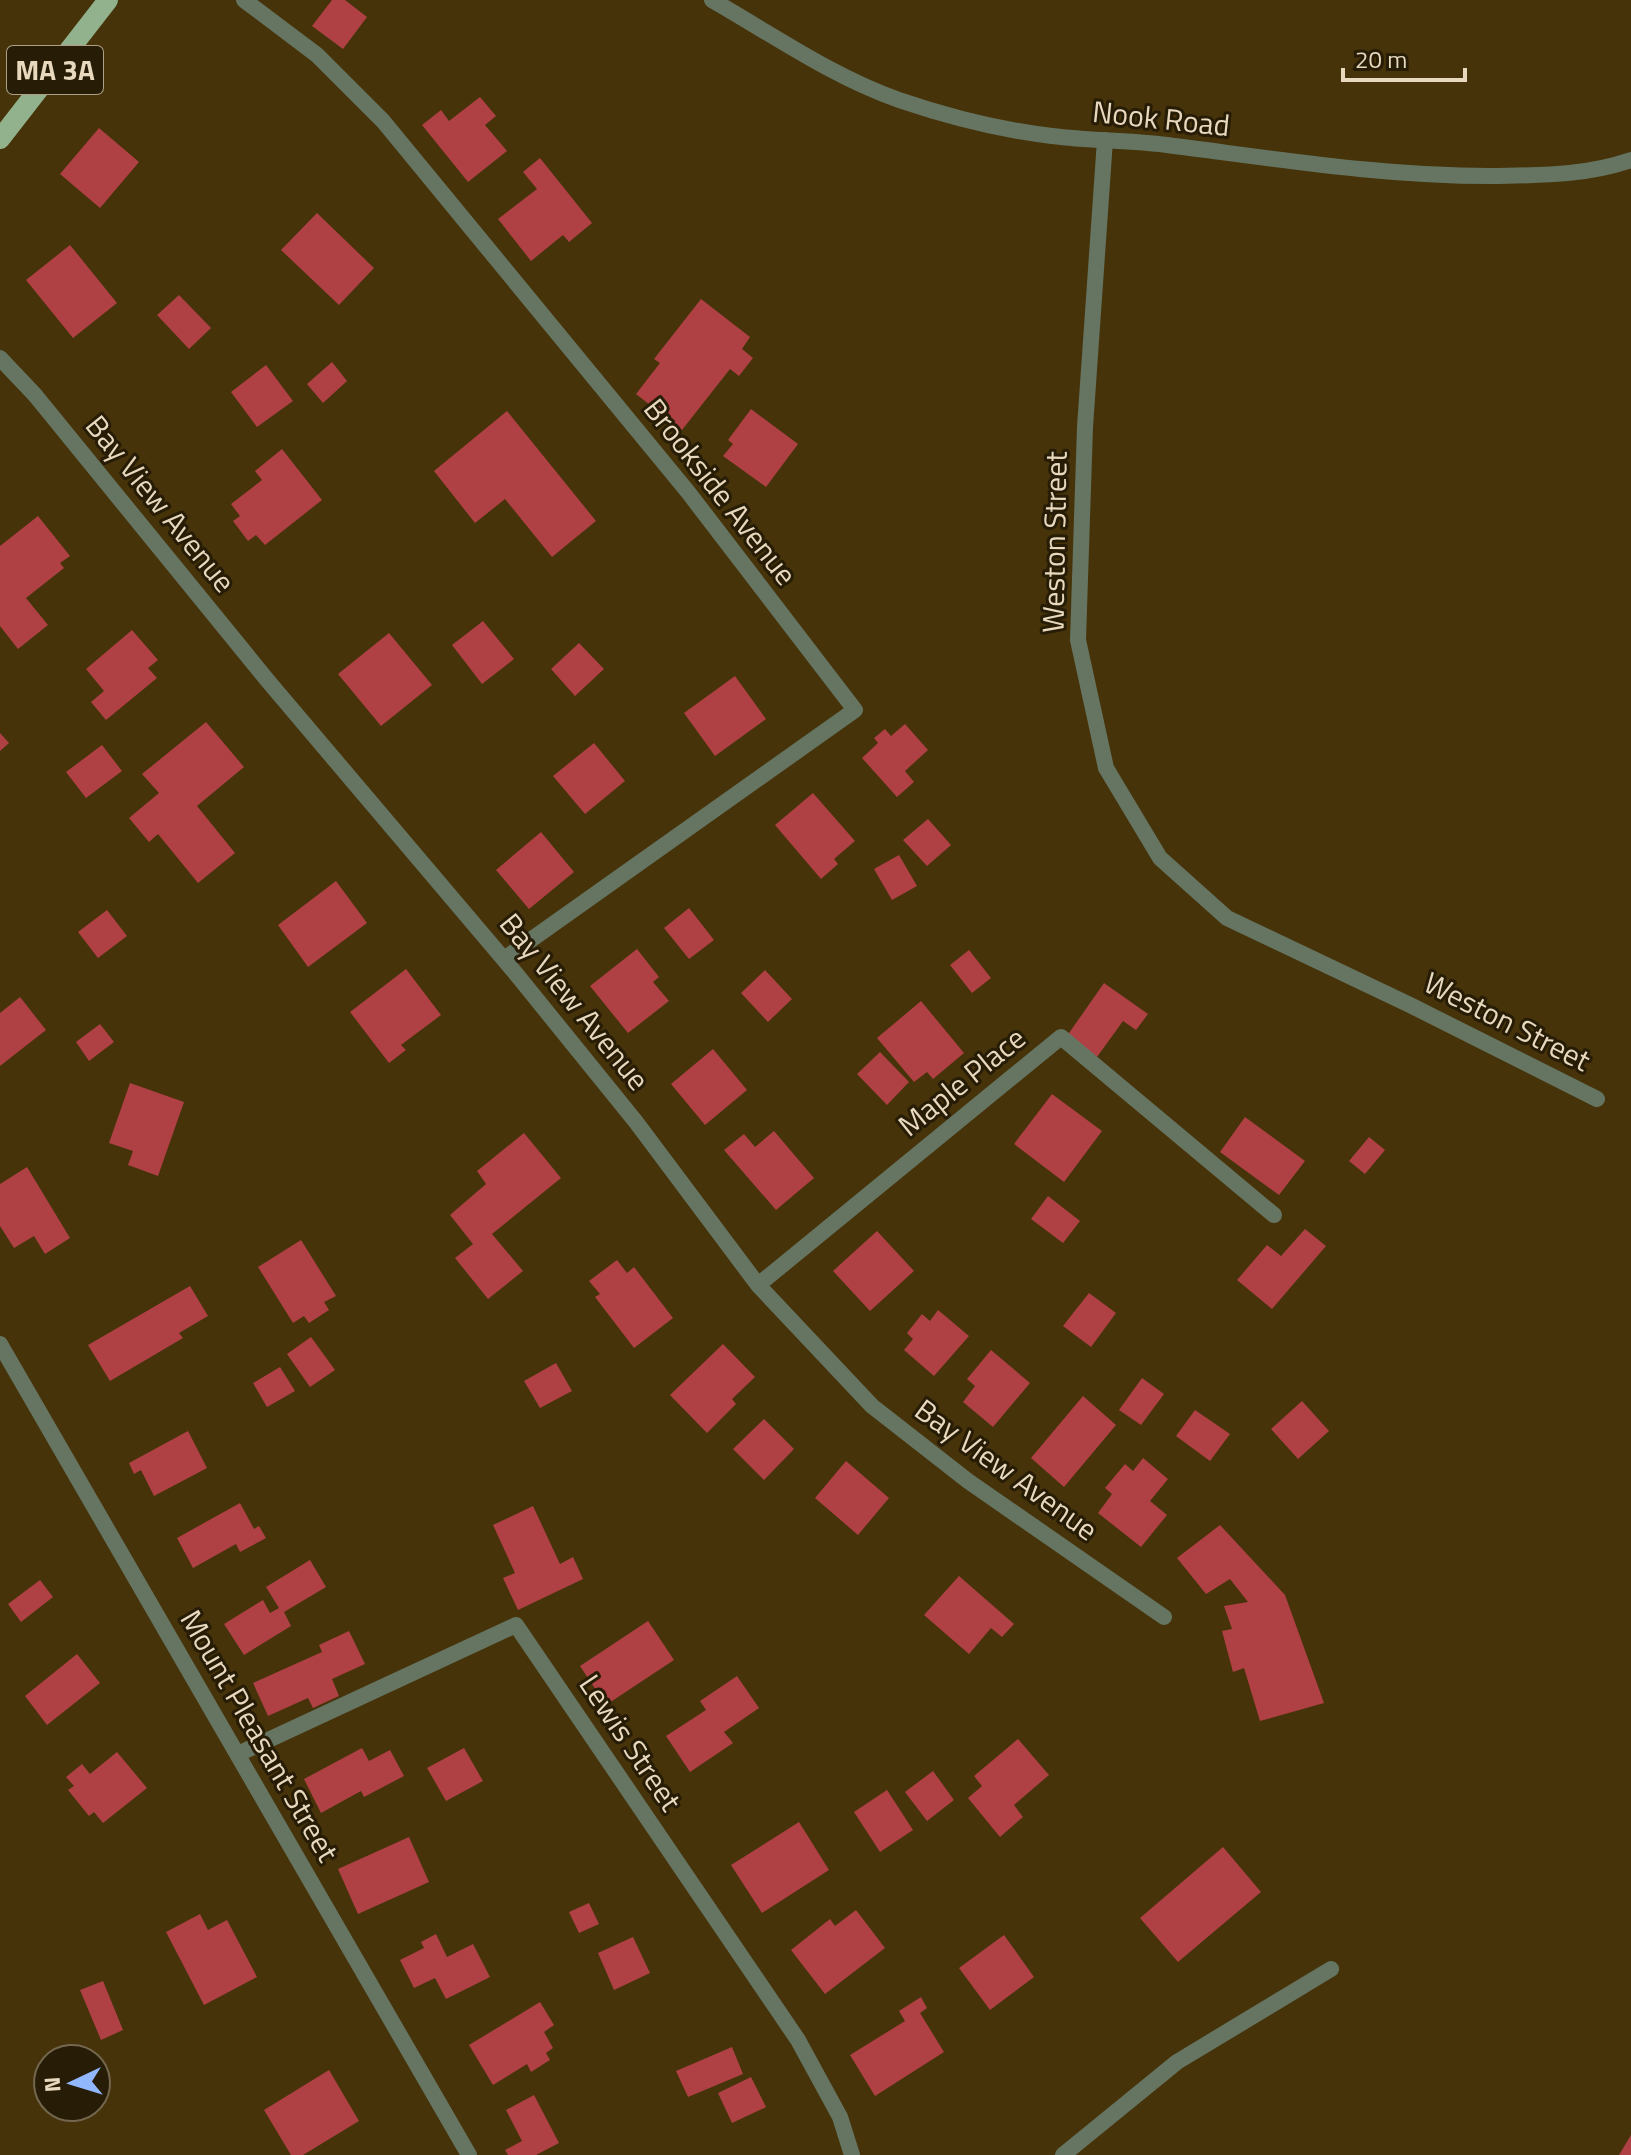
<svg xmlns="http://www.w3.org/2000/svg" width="1631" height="2155" font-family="'Titillium Web',sans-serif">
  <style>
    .building { fill: #af4044 }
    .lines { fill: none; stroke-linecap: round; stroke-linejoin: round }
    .minor { stroke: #657562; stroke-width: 16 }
    .tertiary { stroke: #657562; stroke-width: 16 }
    .primary { stroke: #91b28c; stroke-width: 20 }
    .labels { text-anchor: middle; stroke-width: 6; stroke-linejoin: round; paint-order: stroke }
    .shield { fill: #271c06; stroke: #ada087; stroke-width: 2 }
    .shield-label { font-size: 28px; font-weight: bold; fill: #e7d8be }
    .street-label { font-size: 30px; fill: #e7d8be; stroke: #271c06 }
  </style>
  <rect width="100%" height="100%" fill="#46330a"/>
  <!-- building -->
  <path class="building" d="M332 0H345L367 17 343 49 312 26Z
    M480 97 496 116 485 125 507 151 468 182 422 125 441 110 449 121Z
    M99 128 139 162 100 208 60 174Z
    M540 158 592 223 569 242 563 235 531 261 498 219 537 189 523 172Z
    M317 213 374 268 339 305 281 250Z
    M70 245 117 303 73 338 26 280Z
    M179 295 211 328 189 349 157 315Z
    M701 299 750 337 742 349 753 358 739 376 730 369 682 430 636 394 660 363 654 359Z
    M332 362 347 381 323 403 307 384Z
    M266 365 293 401 257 427 231 392Z
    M751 409 798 444 766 487 723 456 733 444 728 440Z
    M507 411 596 521 552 557 505 499 475 523 434 471Z
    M282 449 322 500 265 545 256 535 248 541 233 521 240 516 231 504 262 480 255 471Z
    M38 516 70 556 60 563 64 568 26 598 48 625 18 649 0 626V546Z
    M483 621 514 659 482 684 452 645Z
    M132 630 158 660 148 668 157 678 106 720 91 702 104 691 86 669Z
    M389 633 432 685 381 726 338 674Z
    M579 643 604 669 575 696 551 669Z
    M735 676 766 719 715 756 684 713Z
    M206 722 244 767 197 806 235 853 198 883 158 834 149 842 129 818 159 793 142 774Z
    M905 724 928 750 905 771 914 782 897 797 862 758 878 743 874 738 885 729 891 736Z
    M0 733 9 743 0 751Z
    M594 743 625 781 585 814 553 776Z
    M102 745 122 771 86 798 66 772Z
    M813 793 855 841 834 859 838 864 821 879 775 825Z
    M928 819 951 845 927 866 903 840Z
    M541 832 574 872 529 909 496 870Z
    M899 855 917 886 892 900 874 869Z
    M336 881 367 923 308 967 278 925Z
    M689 908 714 940 689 959 664 928Z
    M107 910 127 936 98 958 78 932Z
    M637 949 659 977 653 982 669 1001 628 1033 590 986Z
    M969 950 991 978 972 993 950 965Z
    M406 969 441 1015 401 1045 406 1050 389 1063 350 1012Z
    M765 970 792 999 768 1022 741 993Z
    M1104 983 1148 1014 1136 1030 1123 1021 1097 1057 1067 1036Z
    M20 997 46 1030 0 1066V1013Z
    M921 1001 964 1053 933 1079 927 1072 914 1082 877 1038Z
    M100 1024 114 1042 89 1061 76 1042Z
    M713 1049 747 1090 705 1125 671 1084Z
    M880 1052 909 1082 887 1105 857 1074Z
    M130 1083 184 1102 158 1176 128 1165 133 1151 109 1143Z
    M1052 1094 1102 1131 1064 1182 1014 1144Z
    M1245 1117 1305 1161 1279 1195 1220 1152Z
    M774 1131 814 1178 776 1210 724 1150 744 1134 755 1147Z
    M524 1133 561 1178 492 1234 523 1271 488 1299 455 1258 473 1244 450 1215 486 1184 477 1171Z
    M1369 1137 1385 1150 1365 1174 1349 1161Z
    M27 1167 70 1238 45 1254 34 1236 14 1248 0 1226V1184Z
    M1048 1196 1080 1221 1063 1243 1031 1219Z
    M1305 1229 1326 1246 1272 1309 1237 1280 1267 1245 1281 1256Z
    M877 1231 914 1271 870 1311 833 1271Z
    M301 1240 336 1296 324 1302 329 1310 309 1323 304 1316 293 1323 258 1267Z
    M617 1260 627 1273 634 1267 673 1318 634 1348 595 1297 600 1294 589 1281Z
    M190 1286 208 1316 179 1333 183 1338 110 1381 88 1345Z
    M1089 1293 1116 1313 1091 1347 1063 1326Z
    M938 1310 969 1336 934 1376 904 1350 913 1339 907 1333 922 1314 930 1321Z
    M311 1337 335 1370 310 1387 287 1354Z
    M723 1344 755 1377 732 1399 736 1404 707 1433 670 1395Z
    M991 1350 1030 1383 993 1427 963 1402 975 1386 967 1379Z
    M556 1363 572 1391 540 1408 524 1381Z
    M280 1367 295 1391 267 1407 253 1383Z
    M1142 1378 1164 1394 1141 1425 1119 1410Z
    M1083 1396 1116 1425 1064 1487 1031 1458Z
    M1302 1401 1329 1431 1298 1459 1271 1429Z
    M1195 1410 1230 1434 1210 1461 1176 1436Z
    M764 1419 794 1449 764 1480 733 1449Z
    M188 1431 207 1468 154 1496 141 1470 134 1474 129 1463Z
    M1143 1458 1168 1479 1150 1501 1167 1515 1141 1547 1098 1513 1112 1494 1105 1488 1125 1464 1133 1471Z
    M846 1461 889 1498 858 1535 815 1498Z
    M240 1503 254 1529 259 1526 266 1538 240 1552 236 1544 193 1568 177 1538Z
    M533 1506 560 1564 573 1557 583 1579 518 1610 503 1578 515 1573 493 1525Z
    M1220 1525 1285 1595 1324 1703 1260 1721 1244 1668 1233 1672 1222 1631 1232 1629 1224 1606 1248 1602 1230 1579 1206 1594 1177 1558Z
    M310 1560 326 1587 284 1612 291 1626 244 1655 224 1624 263 1600 270 1613 279 1608 266 1587Z
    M959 1576 1014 1624 1002 1637 991 1628 969 1654 924 1615Z
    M40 1580 53 1597 21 1622 8 1604Z
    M648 1621 674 1660 606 1705 580 1666Z
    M349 1631 365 1664 332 1679 339 1696 313 1708 308 1698 268 1716 253 1683 322 1652 319 1645Z
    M77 1654 100 1683 47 1725 25 1696Z
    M737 1676 759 1708 724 1732 733 1743 690 1772 666 1736 706 1710 700 1701Z
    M1018 1739 1049 1775 1014 1805 1023 1817 1000 1837 968 1798 982 1786 974 1776Z
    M362 1748 369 1761 390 1750 404 1776 364 1797 361 1791 321 1813 304 1779Z
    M464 1748 483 1781 446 1801 427 1768Z
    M117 1752 147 1788 103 1823 94 1812 89 1816 68 1790 74 1786 66 1777 82 1764 90 1774Z
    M933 1771 954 1800 927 1821 905 1792Z
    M887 1790 913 1830 880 1852 854 1812Z
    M799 1822 829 1870 762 1913 731 1865Z
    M409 1837 429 1882 358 1914 338 1869Z
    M1223 1847 1261 1892 1178 1962 1140 1918Z
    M589 1903 599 1924 579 1933 569 1912Z
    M856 1910 885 1948 825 1994 791 1950 830 1919 835 1926Z
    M200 1914 208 1930 227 1920 257 1977 204 2005 166 1932Z
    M436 1934 447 1957 473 1944 490 1977 446 1999 435 1978 414 1988 400 1960 424 1948 421 1942Z
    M1004 1935 1034 1977 990 2010 959 1968Z
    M633 1937 650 1973 614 1990 598 1953Z
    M103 1981 123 2030 101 2040 80 1990Z
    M921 1997 927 2008 920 2013 944 2052 875 2096 850 2055 905 2021 899 2011Z
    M540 2002 554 2025 544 2032 553 2048 546 2053 550 2060 531 2072 527 2064 493 2085 469 2045Z
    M732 2047 743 2074 688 2097 676 2071Z
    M329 2070 359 2121 303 2155H291L264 2110Z
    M751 2077 766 2107 732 2123 718 2093Z
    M534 2095 559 2143 536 2155H508L505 2150 522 2141 506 2110Z
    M1631 2135V2155H1619Z"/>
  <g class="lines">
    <!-- minor -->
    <path class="minor" d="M244 0 317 55 383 121 688 492 855 710 504 959
      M1105 140 1085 427 1078 640 1106 768 1160 858 1227 918 1410 1005 1597 1099
      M0 358 35 395 268 681 517 975 636 1122 758 1285 872 1406 968 1481 1164 1617
      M758 1285 1061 1037 1274 1215
      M0 1344 469 2155
      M238 1754 516 1625 798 2040 840 2117 852 2155
      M1063 2155 1177 2062 1331 1969"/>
    <!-- tertiary -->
    <path class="tertiary" d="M712 0C773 35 833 77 899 100 949 117 1000 130 1052 136 1091 141 1129 140 1167 145 1278 159 1387 177 1499 176 1545 175 1587 175 1631 160"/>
    <!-- primary -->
    <path class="primary" d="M0 139 108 0"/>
  </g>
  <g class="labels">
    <!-- shield labels -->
    <rect class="shield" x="7" y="46" width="96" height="48" rx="6"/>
    <g class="shield-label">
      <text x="55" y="80">MA 3A</text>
    </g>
    <!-- street labels -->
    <g class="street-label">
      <text transform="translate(1161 119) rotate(6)" y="10">Nook Road</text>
      <text transform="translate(720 492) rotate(52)" y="10">Brookside Avenue</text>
      <text transform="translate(160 504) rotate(51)" y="10">Bay View Avenue</text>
      <text transform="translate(1055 542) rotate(-89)" y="10">Weston Street</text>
      <text transform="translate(574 1002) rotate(51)" y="10">Bay View Avenue</text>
      <text transform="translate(1507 1022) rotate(27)" y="10">Weston Street</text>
      <text transform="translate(962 1082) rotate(-39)" y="10">Maple Place</text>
      <text transform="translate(1006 1470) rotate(36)" y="10">Bay View Avenue</text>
      <text transform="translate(259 1736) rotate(60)" y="10">Mount Pleasant Street</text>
      <text transform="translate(630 1743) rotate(56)" y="10">Lewis Street</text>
    </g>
  </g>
  <!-- north arrow -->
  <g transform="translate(72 2083) rotate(266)"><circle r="38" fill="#271c06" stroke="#746750" stroke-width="2"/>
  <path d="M0-6L14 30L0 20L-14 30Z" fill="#91b8fd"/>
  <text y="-12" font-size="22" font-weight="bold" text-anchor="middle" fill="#e7d8be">N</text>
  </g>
  <!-- scale -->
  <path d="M1343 68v12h122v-12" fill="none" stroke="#e7d8be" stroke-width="4"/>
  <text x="1355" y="68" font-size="24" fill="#e7d8be" stroke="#271c06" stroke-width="6" paint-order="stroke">20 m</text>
</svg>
